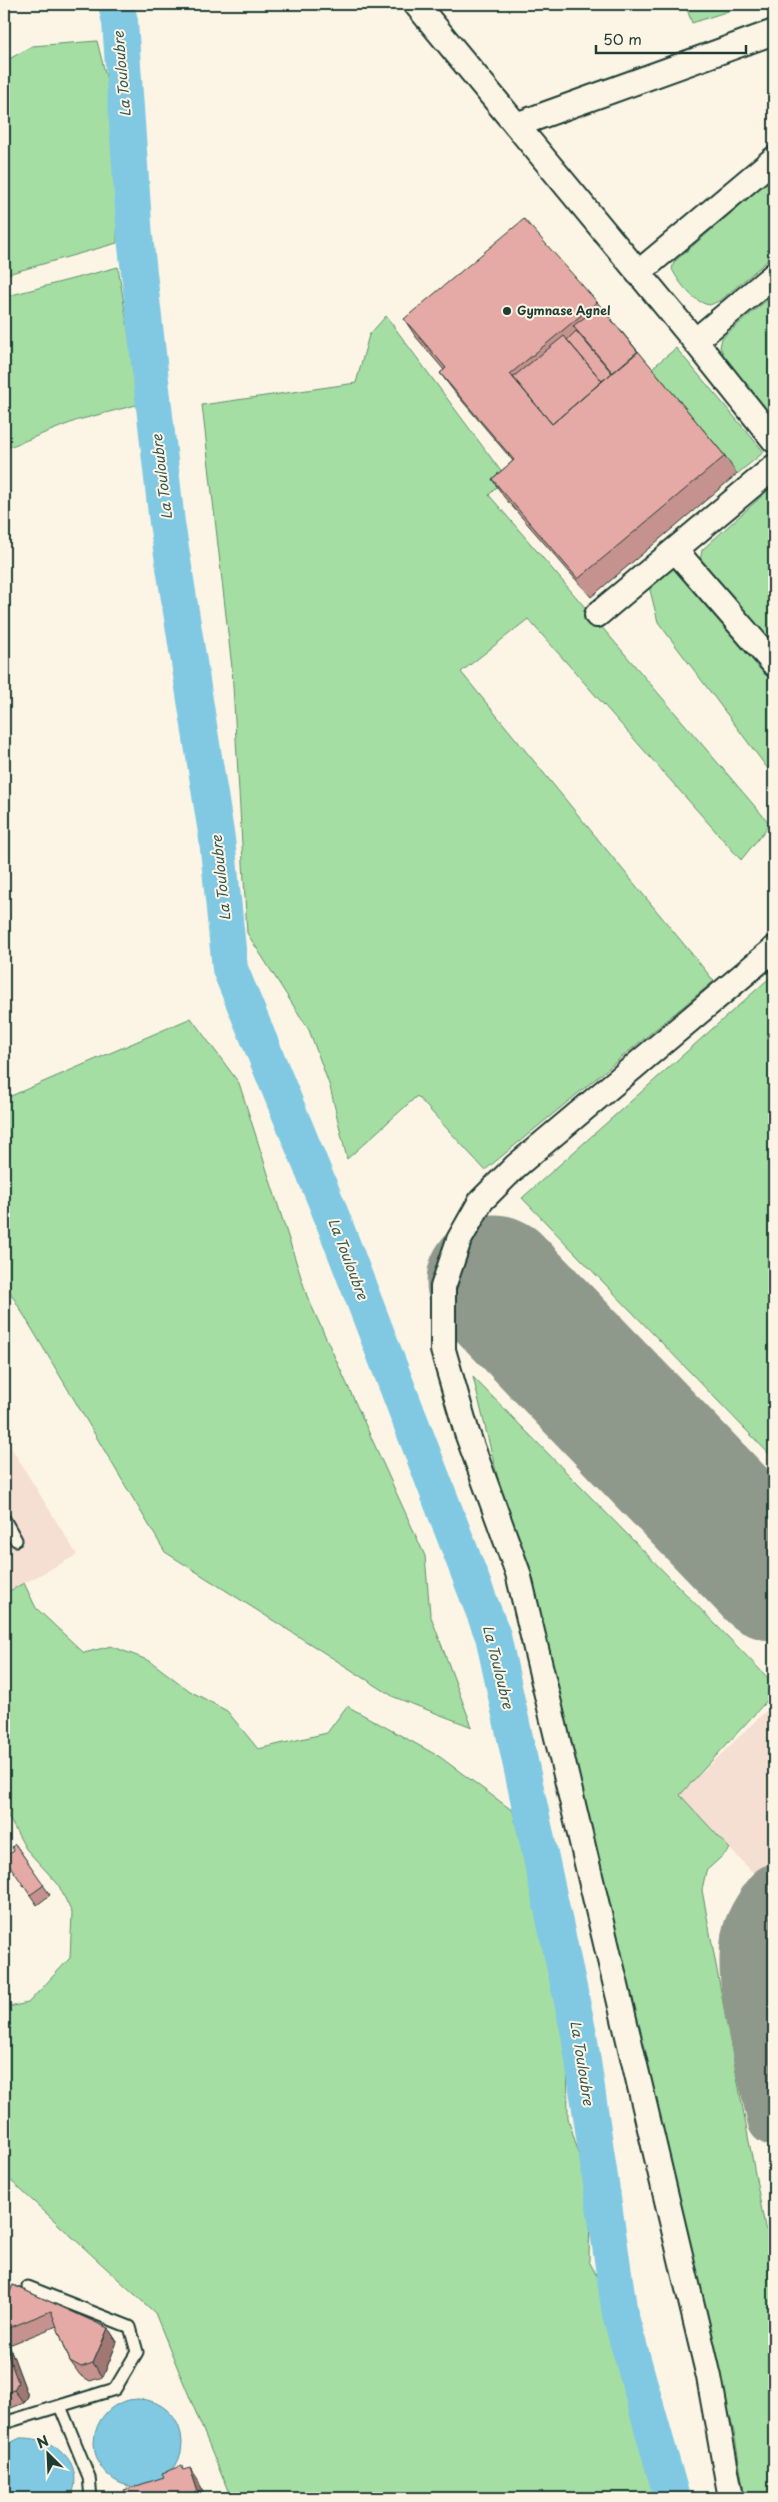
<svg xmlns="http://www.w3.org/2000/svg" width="778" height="2502" font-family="'Playpen Sans',sans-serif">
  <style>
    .built { fill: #f5ded2 }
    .green { fill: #a4dea3; stroke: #628e6c }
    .water { fill: #81c9e2; stroke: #5a919c }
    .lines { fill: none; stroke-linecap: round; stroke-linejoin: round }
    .river { stroke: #81c9e2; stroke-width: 36 }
    .taxiway { stroke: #8e998c; stroke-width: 54 }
    .runway { stroke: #8e998c; stroke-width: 135 }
    .service-casing { stroke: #1f3d34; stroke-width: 15 }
    .minor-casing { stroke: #1f3d34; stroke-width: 28 }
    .service { stroke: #fcf5e5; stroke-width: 11 }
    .minor { stroke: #fcf5e5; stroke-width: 24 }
    .wall { fill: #c5928f; stroke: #1f3d34 }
    .shaded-wall { fill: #a07774; stroke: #1f3d34 }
    .building { fill: #e5aaa6; stroke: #1f3d34 }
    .poi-dot { fill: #1f3d34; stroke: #fcf5e5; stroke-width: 2 }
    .labels { text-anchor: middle; stroke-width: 4; stroke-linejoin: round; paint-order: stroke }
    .poi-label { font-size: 12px; font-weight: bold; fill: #1f3d34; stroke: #fcf5e5; text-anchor: start }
    .water-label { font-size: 14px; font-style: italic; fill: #335957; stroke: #fcf5e5 }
  </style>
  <rect width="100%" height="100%" fill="#fcf5e5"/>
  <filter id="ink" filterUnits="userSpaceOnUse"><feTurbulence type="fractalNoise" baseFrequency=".02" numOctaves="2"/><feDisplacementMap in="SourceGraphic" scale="10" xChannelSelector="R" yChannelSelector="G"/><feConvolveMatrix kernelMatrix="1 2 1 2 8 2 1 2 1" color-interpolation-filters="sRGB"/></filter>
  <g filter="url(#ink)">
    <!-- built -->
    <path class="built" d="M4 1436 77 1555 4 1594Z
      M774 1703V1895L679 1795Z"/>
    <!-- green -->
    <path class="green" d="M685 4H750L692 23Z
      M97 41 119 128 117 243 4 275V62L32 46Z
      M774 176V255L721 300 710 305C694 303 679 283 672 269L674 262Z
      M118 267 140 404 78 420 4 449V297Z
      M774 294V418L725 358 720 347 722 338Z
      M386 316 506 478 489 495 770 824 741 860 528 619 461 672 714 981 485 1170 417 1096 347 1159 330 1087 309 1030 247 933 232 668 202 405 356 383 369 335Z
      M676 348 764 452 737 474 651 369Z
      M774 485V650L706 571 700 561 702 550Z
      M675 550 774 664V777L658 622 646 574Z
      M774 974V1459L522 1198Z
      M191 1018 239 1083 307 1296 425 1556 430 1614 472 1727 394 1697 165 1552 4 1282V1099Z
      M473 1377 774 1684V1693L680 1795 730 1849 706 1871 702 1890 765 2227 774 2246V2498H745L734 2432 687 2253Z
      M24 1583 36 1608 84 1653 111 1646 150 1661 190 1691 227 1711 258 1749 327 1733 347 1706 440 1757 513 1811 567 2039 568 2118 583 2167 590 2204 589 2261 606 2294 616 2346 637 2409 654 2488 651 2498H231L155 2313 9 2179 4 2181V2008L28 2003 70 1958 72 1913 58 1884 26 1849 4 1809V1594Z"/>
    <!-- water -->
    <path class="water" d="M94 2443a44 44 0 1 1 88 0a44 44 0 1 1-88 0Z
      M20 2438C55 2437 86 2462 71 2498H4V2446Z"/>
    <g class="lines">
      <!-- river -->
      <path class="river" d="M116 4 120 22 135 237 167 523 217 839 230 969 328 1207 493 1636 579 2034 620 2314 672 2498"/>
      <!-- taxiway -->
      <path class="taxiway" d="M774 1891C764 1903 751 1922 748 1938 740 1990 764 2066 774 2119"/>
      <!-- runway -->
      <path class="runway" d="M494 1282 774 1573"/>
      <defs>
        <path id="service" d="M4 1519 16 1540
          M60 2406 89 2477 91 2498
          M4 2423 115 2389 137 2352 130 2327 28 2287"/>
        <path id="minor" d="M416 4 695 341 774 440
          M516 125 774 32
          M638 273 774 159
          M695 341 774 275
          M675 550 774 664
          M597 615 774 467
          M731 2498 709 2377 518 1573 467 1433 443 1350V1287L459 1240 481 1201 516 1166 774 949"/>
      </defs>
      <!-- service casing -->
      <use href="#service" class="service-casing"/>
      <!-- minor casing -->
      <use href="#minor" class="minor-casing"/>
      <!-- service -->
      <use href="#service" class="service"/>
      <!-- minor -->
      <use href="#minor" class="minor"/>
    </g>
    <!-- wall -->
    <path class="wall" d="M597 302 725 456 737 474 591 597 504 497 492 479 513 461 453 390 440 373 444 370 416 337 404 319Z
      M15 1844 50 1895 37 1905 30 1895 14 1851Z
      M13 2285 108 2328 117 2342 103 2377 90 2381 80 2375 70 2361 57 2326 9 2345 28 2396 24 2403 11 2408 4 2405V2306Z"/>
    <!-- shaded-wall -->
    <path class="shaded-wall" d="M108 2328 117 2342 103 2377 93 2363Z
      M4 2338 9 2345 28 2396 24 2403 14 2390 4 2344Z
      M190 2468 199 2482 205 2498H200Z"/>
    <!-- building -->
    <path class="building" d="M524 219 597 302 510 374 552 424 638 351 725 456 578 579 492 479 514 460 440 373 446 368 404 319Z
      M600 306 638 352 613 373 573 326Z
      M576 331 612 373 602 381 567 340Z
      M564 336 602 381 552 424 513 377Z
      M15 1844 44 1885 30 1895 4 1857 14 1851 12 1847Z
      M13 2285 108 2328 93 2363 81 2367 70 2361 51 2311 4 2330V2306Z
      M4 2344 18 2382 14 2390 4 2393Z
      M182 2466 183 2470 190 2468 200 2498H127L124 2490 164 2477 162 2473Z"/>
  </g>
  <!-- markers -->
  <circle class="poi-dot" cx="507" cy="311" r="5"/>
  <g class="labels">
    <!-- poi labels -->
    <g class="poi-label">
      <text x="517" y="315">Gymnase Agnel</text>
    </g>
    <!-- water labels -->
    <g class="water-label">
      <text transform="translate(122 74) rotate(-95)" y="5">La Touloubre</text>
      <text transform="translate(162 477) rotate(-97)" y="5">La Touloubre</text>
      <text transform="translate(221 878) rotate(-96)" y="5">La Touloubre</text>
      <text transform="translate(348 1259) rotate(69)" y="5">La Touloubre</text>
      <text transform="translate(498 1667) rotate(76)" y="5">La Touloubre</text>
      <text transform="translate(582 2063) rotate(81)" y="5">La Touloubre</text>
    </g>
  </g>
  <!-- margin -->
  <rect width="778" height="2502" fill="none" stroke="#fcf5e5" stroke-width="20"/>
  <rect x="10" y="10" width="758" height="2482" fill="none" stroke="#1f3d34" stroke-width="2" filter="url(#ink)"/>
  <!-- north arrow -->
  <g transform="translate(48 2454) rotate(336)" stroke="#fcf5e5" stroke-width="4" paint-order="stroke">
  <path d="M0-4L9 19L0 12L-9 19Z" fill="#1f3d34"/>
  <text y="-8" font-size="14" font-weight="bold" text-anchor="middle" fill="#1f3d34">N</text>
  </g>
  <!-- scale -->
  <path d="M596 45v8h150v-8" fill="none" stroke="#1f3d34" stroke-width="2.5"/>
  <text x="603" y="45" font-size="15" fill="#1f3d34" stroke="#fcf5e5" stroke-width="4" paint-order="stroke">50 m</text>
</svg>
